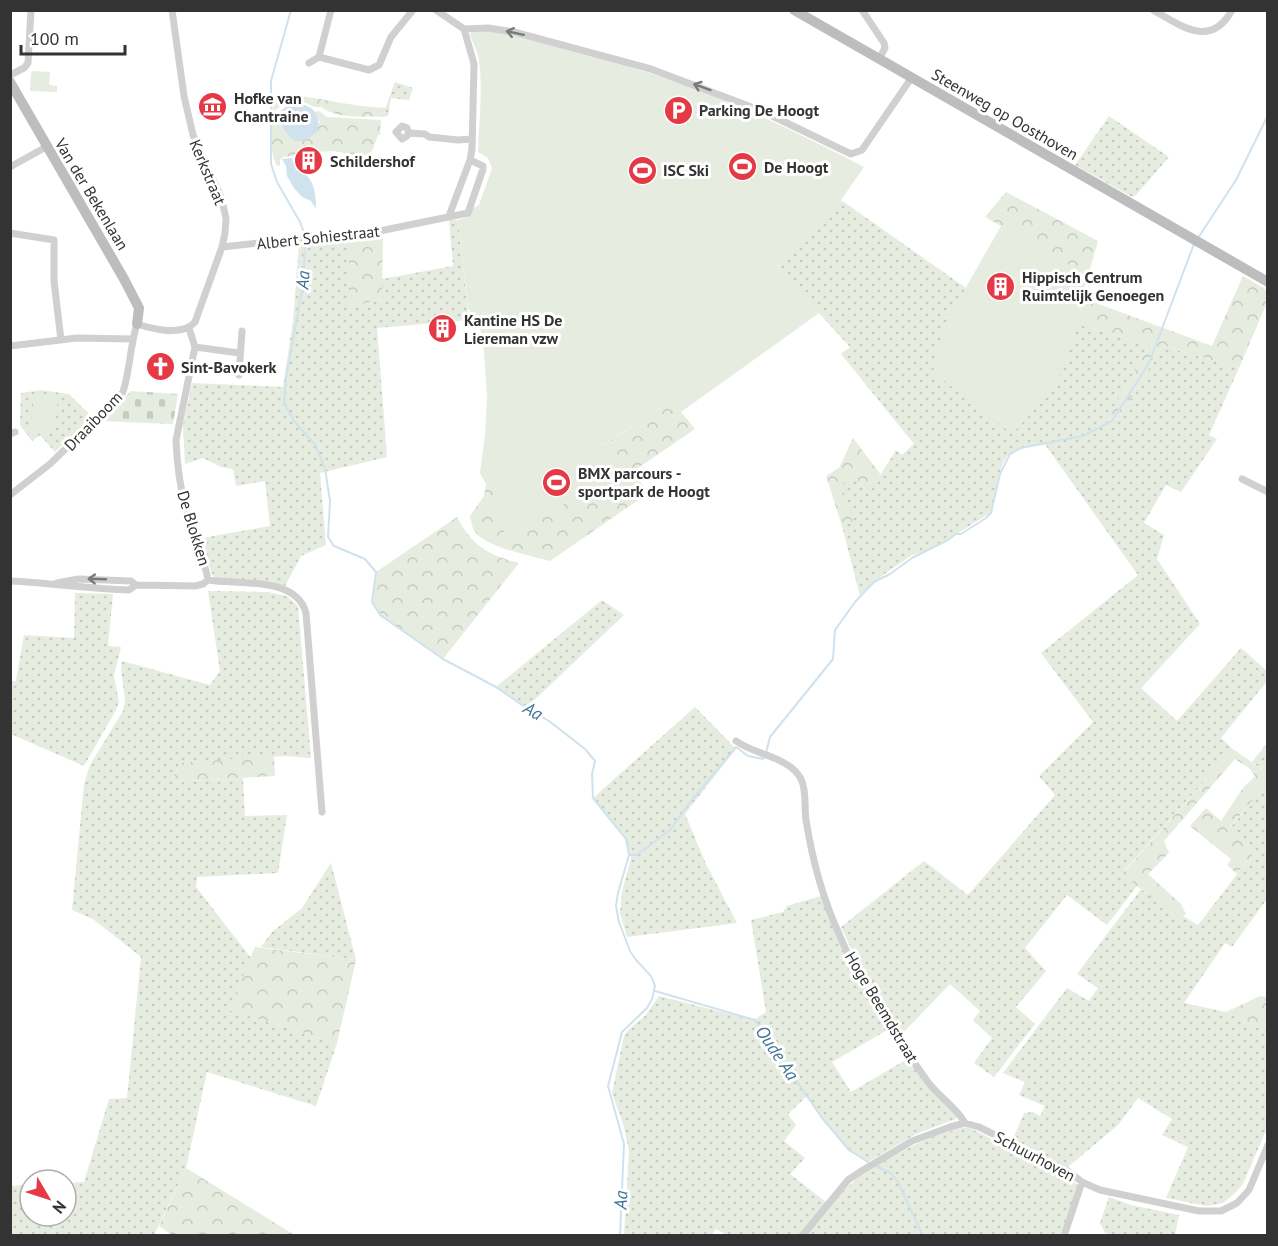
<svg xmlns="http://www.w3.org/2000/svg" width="1278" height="1246" font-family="'PT Sans',sans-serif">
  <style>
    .grass { fill: url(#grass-dots) }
    .forest { fill: url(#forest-crowns) }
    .cemetery { fill: url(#cemetery-stones) }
    .green { fill: #e6ecdf }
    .water { fill: #cfe2ee }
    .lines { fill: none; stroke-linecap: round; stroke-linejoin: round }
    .stream { stroke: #cfe2ee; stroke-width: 2 }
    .street { stroke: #d0d0d0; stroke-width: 7 }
    .secondary { stroke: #bdbdbd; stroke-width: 10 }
    .oneway { stroke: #7a7a7a }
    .labels { text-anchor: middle; stroke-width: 6; stroke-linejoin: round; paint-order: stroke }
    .poi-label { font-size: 16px; font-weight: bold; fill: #333; stroke: #fff; text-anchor: start }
    .street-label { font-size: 16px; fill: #333; stroke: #fff }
    .water-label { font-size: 18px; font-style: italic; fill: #3f7597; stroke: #fff }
  </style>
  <defs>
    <pattern id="grass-dots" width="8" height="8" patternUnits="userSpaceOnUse" patternTransform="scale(1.5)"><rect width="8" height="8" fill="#e6ecdf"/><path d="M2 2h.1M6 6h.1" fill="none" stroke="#c6cbc0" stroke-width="1.8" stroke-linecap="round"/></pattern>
    <pattern id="forest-crowns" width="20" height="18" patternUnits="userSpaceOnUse" patternTransform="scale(1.5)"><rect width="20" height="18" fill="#e6ecdf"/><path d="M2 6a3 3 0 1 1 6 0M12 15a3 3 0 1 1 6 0" fill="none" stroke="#c6cbc0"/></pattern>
    <pattern id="cemetery-stones" width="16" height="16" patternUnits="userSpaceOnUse" patternTransform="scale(1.5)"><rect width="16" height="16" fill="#e6ecdf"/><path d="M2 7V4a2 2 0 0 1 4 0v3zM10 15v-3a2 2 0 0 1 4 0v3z" fill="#c6cbc0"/></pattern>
  </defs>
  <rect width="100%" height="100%" fill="#fff"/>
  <!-- grass -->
  <path class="grass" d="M395 82 413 88 409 100 391 98 388 116 382 117Z
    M1109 116 1169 157 1136 195 1132 197 1075 165Z
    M841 200 966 288 944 326 1069 345 1077 324 1149 345 1109 418 1117 420 1163 346 1239 368 1209 435 1217 439 1181 492 1166 485 1144 523 1164 535 1157 559 1200 624 1141 688 1177 721 1241 648 1267 671V681L1221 738 1233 749 1125 870 1131 881 1137 886 1107 925 1067 895 1025 948 1046 971 1016 1007 1035 1024 994 1077 974 1063 992 1038 973 1020 980 1011 950 984 901 1035 867 982 841 927 924 861 968 895 1055 795 1039 776 1093 722 1041 653 1138 575 1044 443C1035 445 1025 446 1016 450 995 458 999 495 990 513L934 548 912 555 873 582 860 596 842 526 852 520 840 485 853 475 869 493 896 450 902 455 914 444 841 354 850 347 777 267Z
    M449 220H458L469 320 377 328 387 457 320 473 326 545 301 556 285 586 216 578 212 575 202 538 270 526 265 481 236 486 233 469 221 467 203 458 185 464 183 425 192 383 283 387 293 321 299 244 349 239V307L381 299 382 279 453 266Z
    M41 390 69 394 92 417 55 452 40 435 32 441 20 425 21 393Z
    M208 591 267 592 287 596 298 606 311 758 285 756 179 763 172 782 243 778 245 816 287 815 278 873 197 877 196 887 251 958 229 1010 337 1043 316 1106 207 1072 186 1168 154 1235H11L10 1186 30 1185V1216H66V1183L84 1182 109 1099 127 1098 141 957 93 919 72 910 84 784 90 765 123 711 125 700 121 670 122 661 210 685 220 671Z
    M75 593 113 594 108 646 121 647 114 675 119 702 116 710 84 766 11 734V681H16L24 635 74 638Z
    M602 600 624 615 526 708 496 687Z
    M695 707 736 749 685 814 706 864 737 923 627 937 620 913 622 892 631 858 626 839 593 798Z
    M1267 743V773L1252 762Z
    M1267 784V899L1232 947 1225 943 1184 1003 1226 1012 1267 1032V1128L1243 1184 1234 1194 1223 1203 1207 1206 1166 1198 1188 1147 1162 1135 1172 1119 1138 1098 1118 1125 1068 1167 1013 1139 1024 1113 1033 1112 1040 1116 1045 1106 1019 1095 1025 1082 1003 1073 1067 988 1089 1001 1098 988 1077 974 1141 889 1178 919 1183 916 1198 925 1255 851 1229 829Z
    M331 863 356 960 261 947 272 932 302 908Z
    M821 896 889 1029 832 1062 851 1092 909 1058 927 1085 956 1115V1119L916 1134 868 1162 849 1150 822 1118 807 1096 788 1114 796 1125 784 1141 805 1158 790 1174 826 1202 800 1235H726L716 1229 712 1235H624L629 1151 624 1127 612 1093 624 1036 629 1029 645 1016 659 996 754 1020 766 1012 751 920 783 912 787 906Z
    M968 1127 1074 1181 1078 1187 1061 1235 806 1236C820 1217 834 1198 852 1183 874 1163 938 1130 968 1127Z
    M1109 1197 1131 1205 1179 1215 1175 1235 1115 1236 1105 1233 1100 1223Z"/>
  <!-- forest -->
  <path class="forest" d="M273 94C311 94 348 107 386 108L382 117C363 116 337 119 321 107 312 108 310 104 303 102 290 98 281 106 272 113Z
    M284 108C281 122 283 132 295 141L320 122 315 112 319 111 327 117 381 120 380 135H378L372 151 362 157 334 151 299 153 294 156 283 157 280 160V165L277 166C270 152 270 132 273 116Z
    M1006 192 1098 241 1088 276 985 217Z
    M383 236 382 299 349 307V241Z
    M1243 276 1267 290 1268 300 1239 368 1163 346 1117 420 1108 418 1149 345 1077 324 1085 299 1212 346Z
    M672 401 695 429 635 470 647 494 550 561C532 556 483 547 474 530 472 527 471 520 470 516L484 496 486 484 496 485 493 506 508 539 620 467 602 446Z
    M853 438 881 475 869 493 853 475 841 485 853 521 842 526 826 476 839 468Z
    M457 517C472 546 488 555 519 563L443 659 380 615 372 602 376 572Z
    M1233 749 1267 773V784L1229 828 1255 851 1237 874 1227 865 1231 859 1190 826 1206 808 1221 821 1243 788 1255 776 1249 768 1235 759 1164 841 1169 853 1148 874 1181 904 1186 914 1178 919 1131 881 1125 871Z
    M274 756 275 776 172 782 179 763Z
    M255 947 356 960 337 1043 229 1010Z
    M1260 996 1267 997V1032L1226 1012Z
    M186 1168 293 1234 291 1236 172 1235 159 1226Z"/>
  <!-- cemetery -->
  <path class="cemetery" d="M131 391 178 394 173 424 100 421Z"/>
  <!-- green -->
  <path class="green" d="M475 30C509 32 544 44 577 53 618 64 660 74 699 90 756 112 810 139 864 167L841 200 777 267 819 313 681 412 672 401 603 445 621 468 508 540 493 506 496 485 486 484 480 473 485 435 487 397 483 338 479 326 468 308 458 220 467 217 473 208 479 205 492 168 488 158 478 152C479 122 483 90 479 60 478 50 472 43 470 34Z
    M33 71 50 72 49 85 57 86V92L30 91 31 73Z
    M1001 226 1088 276 1081 297 1085 299 1062 371 1049 394 1012 434 933 372 944 326Z
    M34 393 58 395 55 432 31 430Z"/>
  <!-- water -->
  <path class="water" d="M295 103C313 105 322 114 317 132L304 141H295C282 132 280 122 284 108Z
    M292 158 296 170C314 175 316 192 316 209L311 201 302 197 294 188 287 176 286 166 282 159Z"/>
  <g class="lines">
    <!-- stream -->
    <path class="stream" d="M291 10 271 81V164L277 182 300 222 305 235
      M1198 238 1236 180 1268 115
      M305 245 303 285 286 378 284 403 294 421 316 446 325 469 330 501 328 537 334 546 365 559 376 572 372 602 380 615 443 659 496 687 526 708 549 721 585 749 595 761 592 774 593 798 626 839 629 855 618 893 616 906 619 922 630 951 636 960 651 976 655 986 652 999 647 1008 622 1032 608 1086 624 1144 620 1236
      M766 753 770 737 833 659 835 630 855 602 874 582 890 574 912 558 948 540 956 534H961L986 518 991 513 1000 474 1010 454 1021 448 1083 436 1112 421 1149 363 1194 244
      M629 855H637L670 830 691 801 736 747 748 756 763 759 764 757
      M655 991 755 1020 822 1118 849 1150 868 1162
      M877 1167 891 1173 898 1182 923 1236"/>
    <!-- street -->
    <path class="street" d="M331 10 319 57 369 70 379 65 391 37 413 10
      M436 10 464 29
      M862 10 884 43 885 48 879 59
      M1153 10C1181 26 1211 49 1232 10
      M464 29 488 28 514 32 651 69 762 111 851 154 862 150 912 77
      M309 63 319 57
      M10 75 24 68 28 63 31 10
      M409 133 407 136 402 139 396 132 402 126 407 128 409 133 425 134 429 137 458 140 472 139
      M10 167 46 147
      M449 216 470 160 472 149 474 64 464 29
      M10 233 54 240V281L61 340
      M222 247 311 237 355 236 468 213 483 169V166L470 160
      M189 328 195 347 176 440C177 465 180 489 187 513 194 536 204 557 208 580
      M10 346 77 338 132 339
      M195 347 239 353
      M239 375 242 331
      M10 434 15 432
      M1242 479 1268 492
      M10 495 50 464 123 392C130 370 130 346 137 324 153 329 182 337 195 322L222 247 225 233 226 218 221 197 193 135 184 96 172 10
      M208 580C239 585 296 576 306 613L322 812
      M10 581C51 583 89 589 129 590L136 585
      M57 583 78 579 131 581 136 585 195 586 203 584 208 580
      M736 741C755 755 790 757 801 779 807 791 804 807 806 820 812 858 823 899 839 934 861 987 895 1036 928 1082 939 1097 956 1107 965 1123
      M802 1236 848 1180 863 1170 912 1141 950 1127 965 1123 979 1127 1068 1171 1082 1182 1100 1190 1199 1211H1221L1237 1203 1249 1190 1268 1145
      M1064 1236 1082 1182"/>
    <!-- secondary -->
    <path class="secondary" d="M794 10 1268 282
      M10 82 124 279 139 308 137 324"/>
  </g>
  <!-- one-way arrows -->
  <defs><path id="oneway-shaft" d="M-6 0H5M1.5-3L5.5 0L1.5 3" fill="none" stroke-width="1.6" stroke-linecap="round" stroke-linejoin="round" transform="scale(1.5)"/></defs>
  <g class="oneway">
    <use href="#oneway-shaft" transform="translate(515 33) rotate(-168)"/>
    <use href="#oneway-shaft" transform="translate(702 87) rotate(-160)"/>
    <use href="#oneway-shaft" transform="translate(97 579) rotate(-178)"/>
  </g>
  <!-- icons -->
  <defs>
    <symbol id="museum-disc" viewBox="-11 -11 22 22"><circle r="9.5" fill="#e63946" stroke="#fff"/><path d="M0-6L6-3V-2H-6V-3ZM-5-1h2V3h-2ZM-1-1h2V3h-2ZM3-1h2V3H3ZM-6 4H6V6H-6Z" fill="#fff"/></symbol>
    <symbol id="parking-disc" viewBox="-11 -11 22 22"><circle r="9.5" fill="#e63946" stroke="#fff"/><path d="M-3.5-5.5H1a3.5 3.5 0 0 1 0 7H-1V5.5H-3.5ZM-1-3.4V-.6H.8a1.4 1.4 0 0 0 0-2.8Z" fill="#fff"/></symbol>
    <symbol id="building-disc" viewBox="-11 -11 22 22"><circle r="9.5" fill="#e63946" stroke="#fff"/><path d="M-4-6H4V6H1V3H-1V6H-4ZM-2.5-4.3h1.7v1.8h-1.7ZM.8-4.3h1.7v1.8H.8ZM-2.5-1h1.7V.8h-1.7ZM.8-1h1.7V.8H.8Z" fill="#fff"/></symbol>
    <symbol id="stadium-disc" viewBox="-11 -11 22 22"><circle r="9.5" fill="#e63946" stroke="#fff"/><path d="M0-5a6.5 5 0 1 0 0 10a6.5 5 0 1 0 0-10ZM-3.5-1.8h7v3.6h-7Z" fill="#fff"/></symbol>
    <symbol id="church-disc" viewBox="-11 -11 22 22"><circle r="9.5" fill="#e63946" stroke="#fff"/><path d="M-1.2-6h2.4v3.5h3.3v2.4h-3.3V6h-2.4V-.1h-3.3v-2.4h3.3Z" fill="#fff"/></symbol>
  </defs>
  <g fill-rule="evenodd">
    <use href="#museum-disc" x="196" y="90" width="33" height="33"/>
    <use href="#parking-disc" x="662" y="94" width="33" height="33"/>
    <use href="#building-disc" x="292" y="144" width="33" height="33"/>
    <use href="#stadium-disc" x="726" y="150" width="33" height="33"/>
    <use href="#stadium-disc" x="626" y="154" width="33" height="33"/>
    <use href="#building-disc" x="984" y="270" width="33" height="33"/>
    <use href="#building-disc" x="426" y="312" width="33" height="33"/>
    <use href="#church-disc" x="144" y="350" width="33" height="33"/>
    <use href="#stadium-disc" x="540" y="466" width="33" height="33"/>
  </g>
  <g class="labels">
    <!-- poi labels -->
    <g class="poi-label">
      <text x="234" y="104">Hofke van<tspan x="234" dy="18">Chantraine</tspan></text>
      <text x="699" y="116">Parking De Hoogt</text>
      <text x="330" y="167">Schildershof</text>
      <text x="764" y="173">De Hoogt</text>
      <text x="663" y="176">ISC Ski</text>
      <text x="1022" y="283">Hippisch Centrum<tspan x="1022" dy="18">Ruimtelijk Genoegen</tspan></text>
      <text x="464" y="326">Kantine HS De<tspan x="464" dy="18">Liereman vzw</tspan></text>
      <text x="181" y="373">Sint-Bavokerk</text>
      <text x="578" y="479">BMX parcours -<tspan x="578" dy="18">sportpark de Hoogt</tspan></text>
    </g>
    <!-- street labels -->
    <g class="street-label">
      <text transform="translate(1005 114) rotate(30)" y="6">Steenweg op Oosthoven</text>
      <text transform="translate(208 172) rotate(67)" y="6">Kerkstraat</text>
      <text transform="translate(92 194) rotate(59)" y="6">Van der Bekenlaan</text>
      <text transform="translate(318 237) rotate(-6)" y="6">Albert Sohiestraat</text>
      <text transform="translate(93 421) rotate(-46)" y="6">Draaiboom</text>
      <text transform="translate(194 528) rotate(73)" y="6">De Blokken</text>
      <text transform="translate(882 1007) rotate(59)" y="6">Hoge Beemdstraat</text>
      <text transform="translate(1035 1156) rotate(28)" y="6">Schuurhoven</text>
    </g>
    <!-- water labels -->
    <g class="water-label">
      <text transform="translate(303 280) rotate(-85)" y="6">Aa</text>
      <text transform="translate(533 711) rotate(30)" y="6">Aa</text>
      <text transform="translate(777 1053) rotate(56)" y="6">Oude Aa</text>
      <text transform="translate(621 1200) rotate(-87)" y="6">Aa</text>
    </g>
  </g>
  <!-- border -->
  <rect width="1278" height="1246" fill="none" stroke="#333333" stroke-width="24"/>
  <!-- north arrow -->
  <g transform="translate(48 1198) rotate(129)"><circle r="28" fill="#ffffff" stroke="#adadad" stroke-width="1.5"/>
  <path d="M0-4.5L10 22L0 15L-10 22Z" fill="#e63946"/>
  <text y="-9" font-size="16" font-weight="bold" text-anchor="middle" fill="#333333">N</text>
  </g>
  <!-- scale -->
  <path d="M21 45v9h104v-9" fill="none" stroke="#333333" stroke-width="3"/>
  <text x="30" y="45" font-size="18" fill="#333333" stroke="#ffffff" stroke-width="4.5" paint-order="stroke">100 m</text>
</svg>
